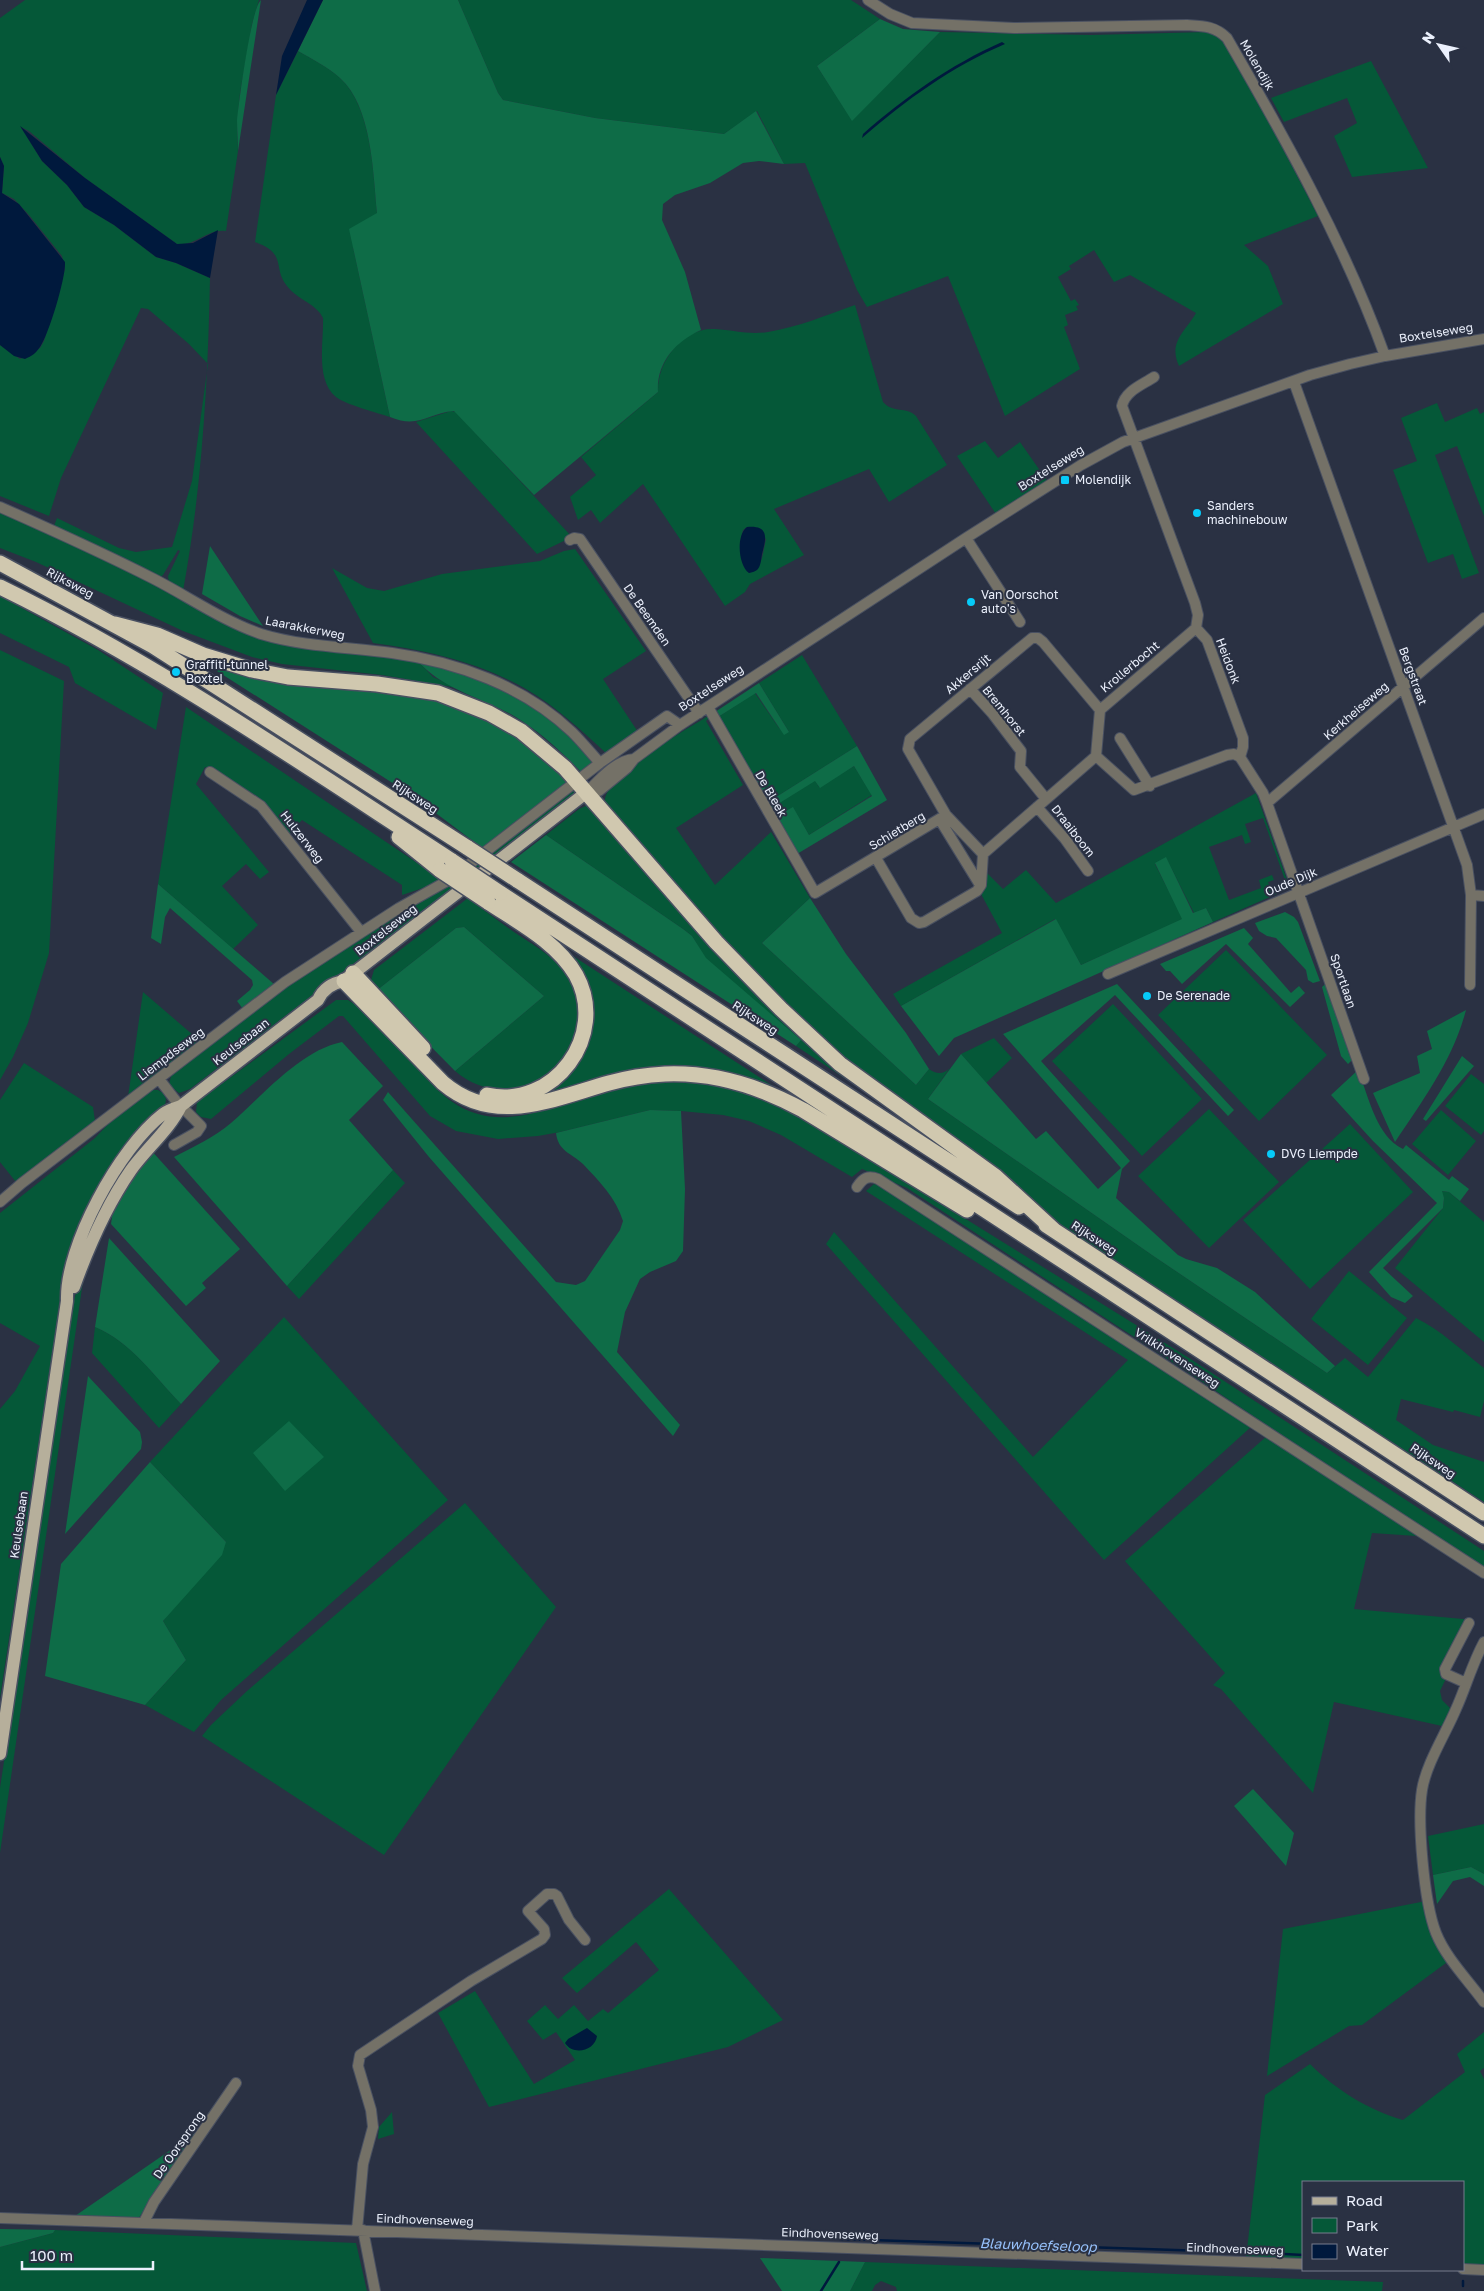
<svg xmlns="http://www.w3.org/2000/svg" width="1484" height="2291" font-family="'Golos Text',sans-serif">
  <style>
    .green { fill: #055838; fill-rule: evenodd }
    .forest { fill: #0e6c47 }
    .water { fill: #00193d }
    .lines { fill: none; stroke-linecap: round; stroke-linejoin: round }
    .stream { stroke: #00193d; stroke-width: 2.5 }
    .minor-casing { stroke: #495061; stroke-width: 12 }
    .major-casing { stroke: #495061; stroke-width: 15 }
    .highway-casing { stroke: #495061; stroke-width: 18 }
    .minor { stroke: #747167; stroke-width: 10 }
    .major { stroke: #b6af9b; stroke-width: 12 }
    .highway { stroke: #d0c8af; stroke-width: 15 }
    .highway-bridge-casing { stroke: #495061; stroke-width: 18; stroke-linecap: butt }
    .highway-bridge { stroke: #d0c8af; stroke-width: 15 }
    .poi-dot { fill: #06cbf9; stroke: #2a3143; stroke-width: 2 }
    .labels { text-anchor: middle; stroke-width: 4; stroke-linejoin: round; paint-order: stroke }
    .street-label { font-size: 12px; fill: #ebf0fc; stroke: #2a3143 }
    .poi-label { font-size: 12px; fill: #ebf0fc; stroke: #2a3143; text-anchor: start }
    .water-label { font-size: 14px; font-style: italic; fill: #96c1fb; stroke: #2a3143 }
  </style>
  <rect width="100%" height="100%" fill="#2a3143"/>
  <!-- green -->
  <path class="green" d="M25 0H259L252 24 240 93 237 123 238 151 226 231C208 228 196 246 177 244L85 178 29 131 21 127 42 161 67 185 84 207 114 225 156 257 176 263 210 278C208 383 202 488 183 591L169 582 168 576 180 551 178 550 163 575 159 578 54 526 57 518 119 548 136 552 172 547 192 481 208 364 189 344 148 309 141 308 61 478 49 516 0 496V345L20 359 40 348 44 341 65 269 62 256 29 215 14 199 2 193 4 166 0 157V18Z
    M458 0H851L880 19 817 66 852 120 940 32 1091 35 1208 32 1221 37 1266 116 1318 216 1244 245 1268 266 1283 304 1179 366C1168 342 1185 332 1196 313L1130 275 1114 282 1094 250 1069 266 1071 269 1058 277 1071 301 1075 299 1079 305 1076 306 1078 310 1065 315 1068 325 1064 327 1080 369 1005 416 948 276 867 307 857 290 805 163 784 164 757 111 724 134 595 118 503 100 498 93Z
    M298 51C312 59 328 67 340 78 372 107 373 173 377 213L353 247 390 417C378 413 344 404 336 397 315 380 324 341 323 318L320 313C311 302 296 298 287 286 272 267 288 254 255 242L276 95Z
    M1371 61 1428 168 1352 177 1334 136 1357 123 1347 98 1284 122 1271 98Z
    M855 305 883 402C894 414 906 406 916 416L947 465 889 502 869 469 774 509 804 555 750 584 745 592 725 606 643 484 600 523 591 510 578 520 570 497 596 475 581 457 658 392C657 362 682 327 715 329 733 330 749 335 768 332 798 327 827 315 855 305ZM747 527H753L766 539C763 551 763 569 749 573 740 559 739 546 743 530Z
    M1437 403 1445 422 1477 408 1480 414 1484 412V516L1457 446 1435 455 1479 573 1462 579 1453 554 1428 563 1393 470 1417 461 1401 418Z
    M451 411 456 412 572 537 537 554 416 422Z
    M985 441 998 458 1020 442 1048 482 996 514 957 456Z
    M0 510 50 532 250 632 417 660 433 677 458 688 382 675 282 664 252 657 183 631 36 562 0 548Z
    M575 549 646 651 603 679 638 732 607 754C582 731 557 707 526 689 479 662 426 650 373 643L332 568 367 588 384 591 442 574 540 561 564 551Z
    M0 596 98 650 163 693 156 730 75 683 69 667 0 633Z
    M0 650 64 681 49 953 28 1023 13 1057 0 1080Z
    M802 655 857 746 773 799 758 777 753 780 718 717 755 693 779 728 789 732 759 683Z
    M186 707 444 881 402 895V885L302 820 287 836 257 796 205 767 196 784 269 872 260 879 246 864 222 886 258 925 233 949 158 884Z
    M715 712 706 721 743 785 676 828 715 885 771 832 810 898 762 943 916 1085 929 1069C936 1074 943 1075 950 1068L928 1099 1152 1255 1327 1373 1345 1358 1368 1377 1416 1318C1441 1330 1462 1351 1484 1368V1401L1480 1417 1454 1410 1453 1412 1401 1399 1396 1420 1433 1445 1484 1462V1502L1032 1207 889 1099 769 993 605 802C602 777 693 725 715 712Z
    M854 766 872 795 809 835 793 808 775 817 770 809 815 780 819 787Z
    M574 787V792L572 796 190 1089 179 1093 169 1085 171 1076 281 990 392 916 449 884Z
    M1256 793 1290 888 1213 922 1206 908 1194 913 1166 858 1155 864 1183 919 1081 965 1055 919 901 1006 893 994 1002 933 981 894 985 888 987 873 1003 889 1026 870 1056 903ZM1263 818 1286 883 1271 889 1268 882 1274 880 1272 875 1259 880 1261 888 1229 900 1209 847 1242 835 1245 844 1251 842 1245 824Z
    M588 805 700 929 911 1122 796 1046 800 1040 705 958 692 936 683 929 546 835 579 809Z
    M468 898C485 911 502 924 520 936 543 951 561 961 573 988 577 997 578 1011 577 1021 571 1082 502 1111 455 1071L544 996 464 927 456 928 376 991 371 980 374 970Z
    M1226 950 1327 1055 1259 1121 1158 1015Z
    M573 956 782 1092 684 1071 534 1097 589 1036 570 960Z
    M143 992 200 1041 128 1097Z
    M336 1000H348L360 1008C377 1026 394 1043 410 1060 430 1082 448 1106 478 1114 518 1126 565 1102 603 1091 619 1087 636 1084 652 1082 698 1076 743 1092 786 1107L1189 1358 1484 1551V1570L1183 1369 907 1188 862 1169 852 1177 781 1135 749 1121 723 1115 681 1111 650 1110 560 1132 538 1136 498 1139 456 1131 430 1116 343 1016H339L289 1054 211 1119 201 1117 196 1112 197 1102Z
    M1113 1004 1202 1099 1142 1156 1052 1061Z
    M994 1038 1012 1058 986 1083 961 1054Z
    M24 1063 93 1107 95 1121 16 1182 0 1162V1100Z
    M1471 1074 1484 1084V1131L1481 1135 1445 1106Z
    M151 1090H158L163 1093 166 1099 165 1106 143 1130 67 1270 58 1314 0 1698V1409L15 1391 40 1346 0 1323V1213L95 1138 115 1117Z
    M1209 1109 1279 1182 1209 1248 1138 1176Z
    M1441 1110 1476 1141 1448 1175 1412 1144Z
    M1350 1124 1413 1192 1310 1289 1243 1220Z
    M393 1170 405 1183 299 1299 287 1286Z
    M874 1184 883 1187 1252 1426 1104 1560 826 1244 834 1232 1033 1457 1128 1360 866 1191Z
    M1441 1191 1449 1192 1484 1222V1342L1395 1268 1443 1208 1444 1198Z
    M85 1264 83 1281 0 1853V1788L73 1303Z
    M1349 1271 1407 1318 1368 1365 1311 1319Z
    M284 1317 448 1500 221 1700 194 1732 145 1705 186 1660 163 1621 226 1542 150 1462Z
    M95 1327C131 1342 155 1377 181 1404L159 1428 92 1353Z
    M1267 1436 1417 1536 1372 1533 1354 1609 1474 1620 1440 1691 1442 1700 1451 1709 1442 1726 1334 1702 1313 1793 1221 1689 1213 1685 1225 1673 1125 1561Z
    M465 1503 556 1607 384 1855 202 1736 211 1725 247 1691Z
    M1484 1824V1874L1471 1867 1433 1875 1428 1836Z
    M669 1889 783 2020 728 2047 489 2107 438 2013 475 1991 534 2084 575 2060 556 2032 543 2040 527 2021 545 2005 558 2019 574 2005 588 2021 603 2009 608 2013 659 1970 636 1942 577 1993 562 1978Z
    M1426 1901 1430 1930 1450 1960 1362 2025 1349 2026 1267 2076 1283 1929Z
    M1484 2032V2068L1480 2071 1484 2079V2267L1463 2266V2182H1303V2260L1246 2258 1265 2095 1310 2064C1335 2089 1368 2110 1403 2120L1465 2072 1457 2054Z
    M392 2112 394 2134 378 2139 379 2127Z
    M55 2230 356 2243 367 2291H0V2247L53 2233Z
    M865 2262 1383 2282 1382 2291H897L896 2287 881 2281 875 2285 872 2291H850Z"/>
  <!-- forest -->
  <path class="forest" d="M261 0 238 151C238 141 237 130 237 120 239 102 251 8 261 0Z
    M323 0H458L498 93 503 100 595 118 724 134 756 111 784 164 759 161 743 163 710 183 675 195 663 204 662 220 685 272 701 330C676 341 656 363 658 392L534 495 454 411C428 413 419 429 390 417L349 229 377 213C373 173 372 106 340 78 328 67 312 59 298 51Z
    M880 19 903 29 940 32 852 121 817 66Z
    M210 546 263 626 240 616 202 594Z
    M195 657 343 686 437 700 479 715 525 742 570 782 485 850 413 796Z
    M417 660C470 674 524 692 565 729 575 738 584 751 593 762L591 766 582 773C562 752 539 731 514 716 482 698 440 688 417 660Z
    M759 683 789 732 784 735 756 693 718 717 715 712Z
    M857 746 887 800 797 854 775 817 793 807 809 835 872 796 854 766 820 788 815 781 770 809 753 780 758 777 773 799Z
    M546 835 683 929 692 936 706 958 801 1040 796 1046 511 862Z
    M1166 857 1193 913 1206 908 1213 922 972 1030 954 1038 939 1056 901 1006 1056 919 1081 965 1182 919 1155 863Z
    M158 884 275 985 243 1009 237 1001 250 990 253 985 252 980 170 908 165 917 161 944 151 938Z
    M810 898 846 954 906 1033 929 1069 916 1085 762 943Z
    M1285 912 1294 917 1298 922 1320 981 1313 983 1308 980 1306 970 1276 938 1267 936 1259 931 1255 923Z
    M464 927 544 996 455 1071 376 991 456 928Z
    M1244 928 1253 938 1248 944 1291 993 1299 986 1305 993 1290 1007 1226 944 1182 984 1170 971H1166L1160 964Z
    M1329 981 1354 1058 1348 1064 1341 1056 1322 987Z
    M1117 984 1234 1110 1228 1116 1115 995 1041 1061 1130 1161 1122 1169 1116 1198 1178 1255 1186 1259 1217 1268 1255 1292 1335 1366 1327 1373 1152 1255 928 1099 961 1054 1036 1139 1046 1131 1098 1189 1121 1168 1003 1034Z
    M1466 1010C1453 1060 1423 1100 1395 1142L1373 1093 1420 1073 1417 1056 1432 1049 1427 1031Z
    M342 1042 383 1086 349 1120 393 1170 287 1286 174 1157C193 1147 215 1137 231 1123 262 1096 301 1050 342 1042Z
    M1462 1056 1474 1066 1426 1121 1423 1119Z
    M1358 1070C1369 1097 1376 1136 1403 1149L1406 1145 1449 1180 1452 1176 1469 1189 1460 1201 1449 1192 1442 1191 1444 1198 1443 1208 1383 1268 1413 1296 1405 1303 1391 1297 1369 1272 1437 1203 1373 1141 1331 1095Z
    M388 1092 556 1282 576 1285 585 1281 620 1230 623 1221C616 1198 599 1181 583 1164 571 1153 558 1151 556 1133L650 1110 681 1111 685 1189 683 1251 676 1261 650 1272 640 1279 625 1312 617 1352 680 1425 673 1436 429 1157 383 1100Z
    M150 1149 240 1249 202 1283 206 1288 186 1306 111 1224 114 1202Z
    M109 1238 220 1361 181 1404C155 1377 131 1342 95 1327Z
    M88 1376 140 1432 142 1442 141 1449 65 1534Z
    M289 1421 324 1457 285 1491 253 1453Z
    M150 1462 226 1542 222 1555 163 1621 186 1660 145 1705 45 1676 61 1564Z
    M1253 1789 1294 1833 1286 1866 1234 1806Z
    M1471 1867 1484 1874V1886L1470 1877 1453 1881 1437 1904 1433 1875Z
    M198 2131 138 2219 75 2216Z
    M0 2229 55 2230 53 2233 0 2247Z
    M760 2258 865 2262 850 2291H782Z"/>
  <!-- water -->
  <path class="water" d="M307 0H323L276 95 282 56Z
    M1002 42 1005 44C951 67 906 100 862 138L863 134C905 97 950 65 1002 42Z
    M20 126 85 178 177 244 193 243 218 230 210 278 176 263 156 257 114 225 84 207 67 185 42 161Z
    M0 157 4 166 2 193 19 204 65 262C66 277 49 334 40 347 36 353 32 356 25 359L14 356 0 345Z
    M747 527C770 525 766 539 762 554 761 560 761 566 757 570 754 572 752 572 749 573 738 565 736 535 747 527Z
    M587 2028 597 2036C595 2051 573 2056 565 2043L568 2039Z"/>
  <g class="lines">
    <!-- stream -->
    <path class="stream" d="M840 2239 1236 2252
      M1244 2252 1303 2255
      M1463 2281V2286
      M821 2291 839 2262"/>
    <defs>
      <path id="minor" d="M868 0 890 14 912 23 1014 28 1187 25C1203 26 1215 26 1227 38 1286 140 1345 245 1385 356
        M1154 377C1142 385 1125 391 1122 406L1195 603 1198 615 1196 628 1207 640 1243 738V747L1240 757 1263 793 1267 803 1364 1079
        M1294 382 1467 865 1471 895 1470 985
        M0 507C52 530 103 553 154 579 189 597 223 621 261 634 304 647 348 647 392 653 457 662 524 686 572 732 582 742 591 753 600 763
        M966 538 1020 622
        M570 540 574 538 580 539 699 713
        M1196 628 1100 710 1096 756 1134 790 1227 755 1234 754 1240 757
        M970 689 992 713 1021 751 1020 767 1046 799
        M708 707 815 893 946 815 983 854 1096 756
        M1120 738 1150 786
        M210 772 261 806 361 932
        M587 792 599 791 627 768 634 759 680 725 966 538 1081 465 1123 442 1310 375 1350 364 1385 356 1484 339
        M587 792C599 780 616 760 634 759
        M1267 803 1484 618
        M1037 807 1065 839 1088 871
        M946 815 908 749 910 739 1032 638H1038L1043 642 1100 710
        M940 820 980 885
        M876 858 911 918 919 923 924 922 977 891 981 885 983 854
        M1471 895 1484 896
        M1108 974 1484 814
        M159 1079 176 1101 201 1126 197 1132 174 1145
        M857 1187C863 1178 868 1175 878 1179L1484 1573
        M0 1202 22 1183 285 982 399 908 449 880 600 763 667 716 680 725
        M1484 1642C1472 1664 1466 1687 1456 1709 1446 1733 1426 1764 1422 1790 1417 1822 1424 1902 1436 1933 1446 1958 1468 1980 1484 2002
        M1466 1683 1446 1674 1445 1669 1469 1623
        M0 2218 1303 2264
        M144 2222 154 2202 236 2083
        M357 2230 363 2164 373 2127 371 2110 358 2066 360 2055 471 1981 542 1939 545 1935 544 1929 528 1911 547 1894H554L557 1896 569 1920 585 1940
        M363 2230 375 2291
        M1463 2269 1484 2270"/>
      <path id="major" d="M346 979 587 792
        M74 1287C89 1245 106 1206 131 1170 147 1148 169 1130 181 1106
        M0 1754 67 1301C65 1246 120 1147 163 1114 168 1110 175 1108 181 1106L318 1000C323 989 332 983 344 981"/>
      <path id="highway" d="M0 563 153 646 468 848
        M0 587C158 664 304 765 452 861
        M115 624 157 635 203 655 252 670 288 677 377 684 438 693 489 713 521 731 565 768 716 942 781 1009 840 1064 995 1176 1055 1231
        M399 837 440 870
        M517 880 1019 1207
        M500 893 1484 1536
        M353 973 423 1048
        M344 981 443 1083C495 1127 552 1099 609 1083 627 1078 646 1075 665 1074 714 1072 761 1087 803 1110L967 1210
        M487 1095C554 1110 609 1035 576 975 557 942 518 922 488 902
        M1046 1225 1484 1513"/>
    </defs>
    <!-- minor casing -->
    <use href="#minor" class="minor-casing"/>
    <!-- major casing -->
    <use href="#major" class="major-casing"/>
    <!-- highway casing -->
    <use href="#highway" class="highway-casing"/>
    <!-- minor -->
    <use href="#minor" class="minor"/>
    <!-- major -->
    <use href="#major" class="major"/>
    <!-- highway -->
    <use href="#highway" class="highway"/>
    <defs>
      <path id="highway-bridge" d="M468 848 517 880
        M452 861 500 893
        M440 870 488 902"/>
    </defs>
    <!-- highway-bridge casing -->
    <use href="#highway-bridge" class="highway-bridge-casing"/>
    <!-- highway-bridge -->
    <use href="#highway-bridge" class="highway-bridge"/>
  </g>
  <!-- markers -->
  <g class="poi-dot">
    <rect x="1060" y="475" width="10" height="10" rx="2.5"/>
    <circle cx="1197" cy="513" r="5"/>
    <circle cx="971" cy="602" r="5"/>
    <circle cx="176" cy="672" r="5"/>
    <circle cx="1147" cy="996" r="5"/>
    <circle cx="1271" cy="1154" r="5"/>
  </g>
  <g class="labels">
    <!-- street labels -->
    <g class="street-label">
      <text transform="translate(1257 65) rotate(60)" y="4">Molendijk</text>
      <text transform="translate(1436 333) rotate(-9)" y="4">Boxtelseweg</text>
      <text transform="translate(1051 468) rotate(-32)" y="4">Boxtelseweg</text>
      <text transform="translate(70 583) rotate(28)" y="4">Rijksweg</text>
      <text transform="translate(647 615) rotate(55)" y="4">De Beemden</text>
      <text transform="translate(305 628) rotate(11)" y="4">Laarakkerweg</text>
      <text transform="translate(1228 661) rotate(69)" y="4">Heidonk</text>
      <text transform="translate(1130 667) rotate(-40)" y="4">Krollerbocht</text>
      <text transform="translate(968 674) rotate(-40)" y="4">Akkersrijt</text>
      <text transform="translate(1413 676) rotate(70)" y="4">Bergstraat</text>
      <text transform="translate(711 688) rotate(-33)" y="4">Boxtelseweg</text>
      <text transform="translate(1004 711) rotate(51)" y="4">Bremhorst</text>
      <text transform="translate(1356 711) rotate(-41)" y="4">Kerkheiseweg</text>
      <text transform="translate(771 794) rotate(60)" y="4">De Bleek</text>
      <text transform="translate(415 797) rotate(33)" y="4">Rijksweg</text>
      <text transform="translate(897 831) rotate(-31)" y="4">Schietberg</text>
      <text transform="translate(1073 831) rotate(52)" y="4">Draaiboom</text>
      <text transform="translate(302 837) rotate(52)" y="4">Hulzerweg</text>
      <text transform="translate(1291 882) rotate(-23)" y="4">Oude Dijk</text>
      <text transform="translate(386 930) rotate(-38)" y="4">Boxtelseweg</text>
      <text transform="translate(1343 981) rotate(71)" y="4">Sportlaan</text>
      <text transform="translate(755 1018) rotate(33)" y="4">Rijksweg</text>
      <text transform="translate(241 1042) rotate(-38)" y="4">Keulsebaan</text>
      <text transform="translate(171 1054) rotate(-37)" y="4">Liempdseweg</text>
      <text transform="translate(1094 1238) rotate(33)" y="4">Rijksweg</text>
      <text transform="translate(1177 1358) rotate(33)" y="4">Vrilkhovenseweg</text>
      <text transform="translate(1433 1461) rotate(34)" y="4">Rijksweg</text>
      <text transform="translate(19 1525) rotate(-82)" y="4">Keulsebaan</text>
      <text transform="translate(179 2145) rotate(-55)" y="4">De Oorsprong</text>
      <text transform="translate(425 2220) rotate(2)" y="4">Eindhovenseweg</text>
      <text transform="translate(830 2234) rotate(2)" y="4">Eindhovenseweg</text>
      <text transform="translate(1235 2249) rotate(2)" y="4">Eindhovenseweg</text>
    </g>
    <!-- poi labels -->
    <g class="poi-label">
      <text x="1075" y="484">Molendijk</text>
      <text x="1207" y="510">Sanders<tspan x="1207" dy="14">machinebouw</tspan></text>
      <text x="981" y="599">Van Oorschot<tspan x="981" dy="14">auto's</tspan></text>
      <text x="186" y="669">Graffiti-tunnel<tspan x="186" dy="14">Boxtel</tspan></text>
      <text x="1157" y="1000">De Serenade</text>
      <text x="1281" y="1158">DVG Liempde</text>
    </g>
    <!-- water labels -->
    <g class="water-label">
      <text transform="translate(1038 2245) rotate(2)" y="5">Blauwhoefseloop</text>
    </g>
  </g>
  <!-- legend -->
  <rect x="1302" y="2181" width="162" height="90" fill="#2a3143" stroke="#777d8d"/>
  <rect x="1312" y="2197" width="25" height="8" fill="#b6af9b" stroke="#777d8d"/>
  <text x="1346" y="2206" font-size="15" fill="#ebf0fc">Road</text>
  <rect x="1312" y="2218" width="25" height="15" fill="#055838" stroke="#777d8d"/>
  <text x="1346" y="2231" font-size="15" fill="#ebf0fc">Park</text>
  <rect x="1312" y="2244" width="25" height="15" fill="#00193d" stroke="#777d8d"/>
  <text x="1346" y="2256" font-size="15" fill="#ebf0fc">Water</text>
  <!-- north arrow -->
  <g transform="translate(1439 45) rotate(304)" stroke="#2a3143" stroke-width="4" paint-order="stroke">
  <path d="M0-4L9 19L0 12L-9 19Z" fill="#ebf0fc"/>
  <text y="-8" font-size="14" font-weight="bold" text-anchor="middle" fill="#ebf0fc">N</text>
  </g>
  <!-- scale -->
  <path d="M22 2261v8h131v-8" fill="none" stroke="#ebf0fc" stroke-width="2.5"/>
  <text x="30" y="2261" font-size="15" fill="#ebf0fc" stroke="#2a3143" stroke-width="4" paint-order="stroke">100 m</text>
</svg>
